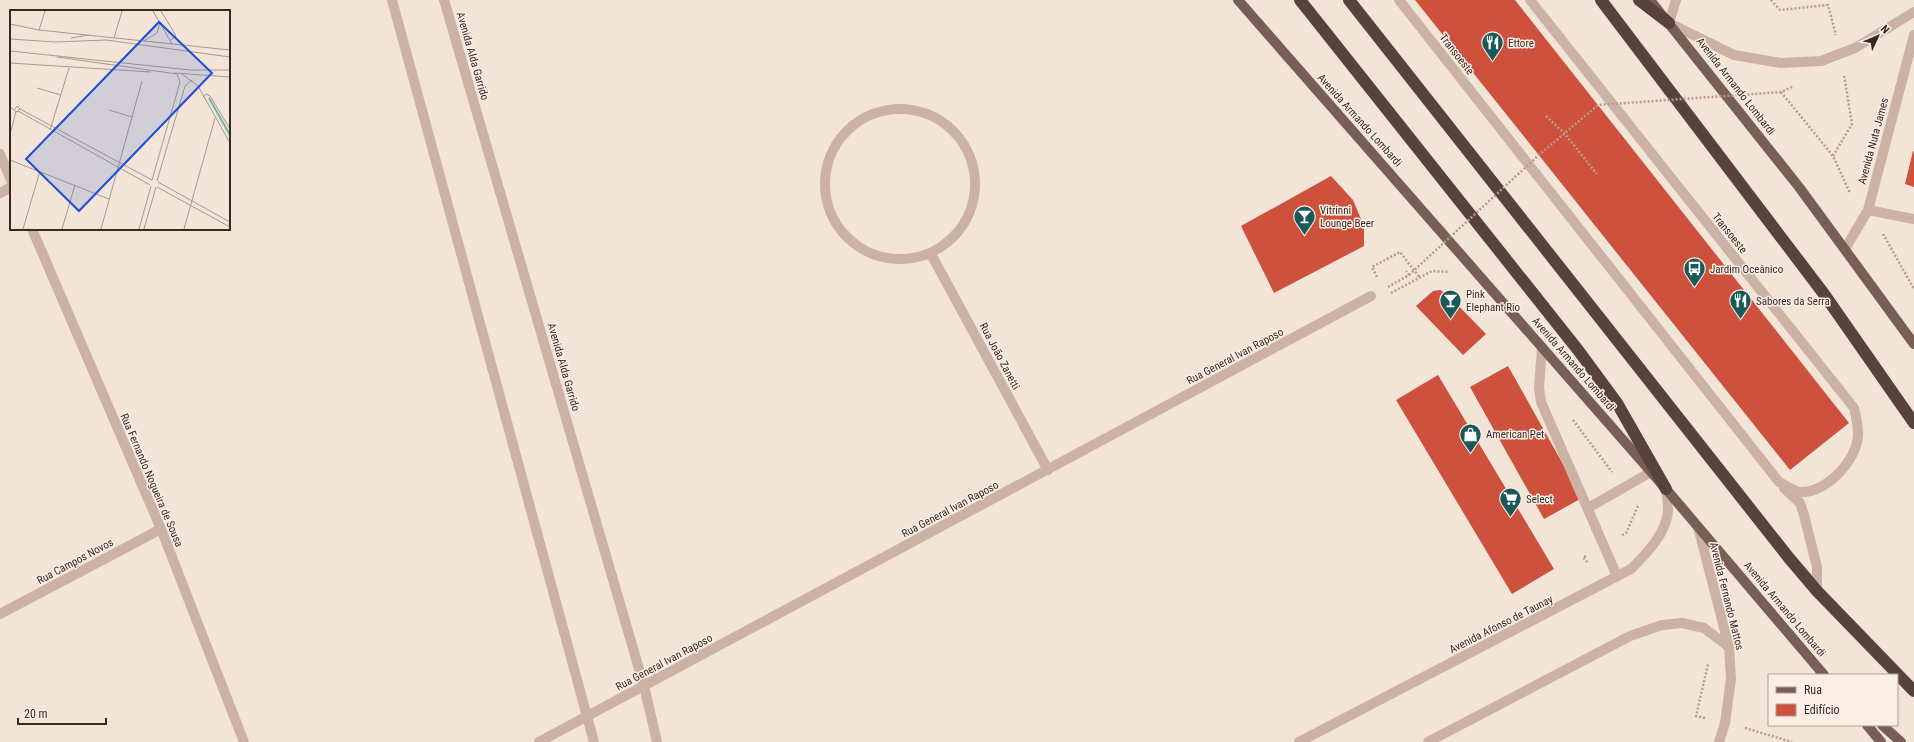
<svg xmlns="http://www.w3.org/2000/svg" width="1914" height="742" font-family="'Roboto Condensed',sans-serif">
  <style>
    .building { fill: #cd513c }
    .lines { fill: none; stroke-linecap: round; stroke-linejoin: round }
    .path { stroke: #b79c8e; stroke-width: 2.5; stroke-dasharray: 2 2; stroke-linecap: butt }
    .minor { stroke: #cbb2a4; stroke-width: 10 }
    .major { stroke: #795e56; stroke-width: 10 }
    .highway { stroke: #57423c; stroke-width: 12 }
    .path-bridge { stroke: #b79c8e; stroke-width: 2.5; stroke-dasharray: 2 2; stroke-linecap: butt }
    .labels { text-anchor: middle; stroke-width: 3; stroke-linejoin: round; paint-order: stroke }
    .poi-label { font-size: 11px; fill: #362926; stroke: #faeee5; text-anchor: start }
    .street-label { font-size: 11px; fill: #362926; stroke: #faeee5 }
    .inset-river { fill: none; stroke: #76b1ae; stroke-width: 2 }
    .inset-road { fill: none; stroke: #a79991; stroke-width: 1 }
    .view { fill: #1d4ed8; fill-opacity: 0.15; stroke: #1d4ed8; stroke-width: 2 }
    .inset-edge { fill: none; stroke: #362926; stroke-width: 2 }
  </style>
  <rect width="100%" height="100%" fill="#f3e4d8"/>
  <!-- building -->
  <path class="building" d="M1415 0H1515L1849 423 1790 470Z
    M1913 151 1914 152V187L1905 184Z
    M1331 176 1353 200 1364 226V246L1274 293 1241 226Z
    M1440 290 1447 294 1486 334 1463 355 1416 306 1433 291Z
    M1508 366 1582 498 1544 519 1470 387Z
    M1438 375 1554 569 1512 594 1396 400Z"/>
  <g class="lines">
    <!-- path -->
    <path class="path" d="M1771 0 1780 10 1828 5 1836 35
      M1781 92 1833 156 1850 193
      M1546 116 1565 134 1597 174
      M1833 156 1852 124 1844 75
      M1883 234 1914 289
      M1377 277 1372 267 1400 252 1420 278
      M1388 287 1409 275 1406 271
      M1391 293 1432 271 1448 272
      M1573 420 1612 472
      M1622 535 1626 533 1638 506 1637 504
      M1586 556 1583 557 1588 563
      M1705 718 1696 716 1708 664
      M1745 728 1792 742"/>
    <!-- minor -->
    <path class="minor" d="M392 0 594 742
      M444 0 644 686 657 742
      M1399 0 1779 482C1785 485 1794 492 1801 492 1827 493 1859 458 1858 433 1858 425 1856 416 1854 408L1530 0
      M1676 0 1669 23 1734 55 1781 63 1821 61 1855 48 1914 12
      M825 184a75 75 0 1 1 150 0a75 75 0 1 1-150 0Z
      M0 154 11 180
      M0 193 11 187
      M1868 210 1914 219
      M32 229 161 529 244 742
      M1845 249 1868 210 1914 35
      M931 254 1048 470
      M1542 347 1539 388 1541 402 1617 576
      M1784 488 1800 503 1804 515 1817 567V591
      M1588 508 1651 472
      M1698 527 1729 647 1731 679 1725 723 1719 742
      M0 614 161 529
      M539 742 1371 296
      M1299 742 1631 569C1647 553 1665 535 1668 512 1668 504 1667 496 1666 489
      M1428 742 1630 636 1662 625 1682 623 1704 628 1729 647"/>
    <!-- major -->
    <path class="major" d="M1238 0 1666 489 1824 675
      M1650 0 1799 187 1914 344
      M1867 725 1881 742
      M1882 725 1901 742"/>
    <!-- highway -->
    <path class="highway" d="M1300 0 1578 350 1617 403 1666 489
      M1349 0 1789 558 1817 591 1914 691
      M1601 0 1824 294 1914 423
      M1639 0 1669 23"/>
    <!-- path-bridge -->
    <path class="path-bridge" d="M1409 275 1539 155 1598 105 1781 92 1794 86"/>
  </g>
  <!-- icons -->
  <defs>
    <symbol id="restaurant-pin" viewBox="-11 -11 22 30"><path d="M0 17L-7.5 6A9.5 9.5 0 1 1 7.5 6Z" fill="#195a58" stroke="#faeee5"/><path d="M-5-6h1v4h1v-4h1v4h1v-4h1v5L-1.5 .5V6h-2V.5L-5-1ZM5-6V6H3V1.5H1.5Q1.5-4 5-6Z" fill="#fff"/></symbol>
    <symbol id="bar-pin" viewBox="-11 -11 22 30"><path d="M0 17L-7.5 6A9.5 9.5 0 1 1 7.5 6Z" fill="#195a58" stroke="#faeee5"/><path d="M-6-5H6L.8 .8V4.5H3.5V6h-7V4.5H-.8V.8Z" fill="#fff"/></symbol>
    <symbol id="bus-pin" viewBox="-11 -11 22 30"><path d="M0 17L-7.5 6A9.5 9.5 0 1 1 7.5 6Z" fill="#195a58" stroke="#faeee5"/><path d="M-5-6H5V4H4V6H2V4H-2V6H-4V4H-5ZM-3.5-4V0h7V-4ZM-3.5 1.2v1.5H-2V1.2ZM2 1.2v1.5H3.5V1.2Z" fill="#fff"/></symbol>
    <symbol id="shop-pin" viewBox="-11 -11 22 30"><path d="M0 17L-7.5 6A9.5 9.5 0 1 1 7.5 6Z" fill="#195a58" stroke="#faeee5"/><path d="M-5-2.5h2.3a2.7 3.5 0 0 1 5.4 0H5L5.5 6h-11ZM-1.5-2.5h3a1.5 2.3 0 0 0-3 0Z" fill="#fff"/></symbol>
    <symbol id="supermarket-pin" viewBox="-11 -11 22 30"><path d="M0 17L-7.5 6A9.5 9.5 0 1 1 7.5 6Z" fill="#195a58" stroke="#faeee5"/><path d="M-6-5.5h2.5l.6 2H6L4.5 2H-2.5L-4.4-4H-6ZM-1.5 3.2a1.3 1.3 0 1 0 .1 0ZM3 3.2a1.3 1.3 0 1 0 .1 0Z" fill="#fff"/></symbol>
  </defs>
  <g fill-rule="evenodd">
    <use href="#restaurant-pin" x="1480" y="30" width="25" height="34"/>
    <use href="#bar-pin" x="1292" y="204" width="25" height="34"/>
    <use href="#bus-pin" x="1682" y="256" width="25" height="34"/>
    <use href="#bar-pin" x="1438" y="288" width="25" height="34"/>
    <use href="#restaurant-pin" x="1728" y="288" width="25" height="34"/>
    <use href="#shop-pin" x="1458" y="422" width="25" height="34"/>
    <use href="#supermarket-pin" x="1498" y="486" width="25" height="34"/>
  </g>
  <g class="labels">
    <!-- poi labels -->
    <g class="poi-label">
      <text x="1508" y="47">Ettore</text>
      <text x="1320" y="214">Vitrinni<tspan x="1320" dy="13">Lounge Beer</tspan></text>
      <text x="1710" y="273">Jardim Oceânico</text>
      <text x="1466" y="298">Pink<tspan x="1466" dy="13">Elephant Rio</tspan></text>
      <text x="1756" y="305">Sabores da Serra</text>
      <text x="1486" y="438">American Pet</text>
      <text x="1526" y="503">Select</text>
    </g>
    <!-- street labels -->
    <g class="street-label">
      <text transform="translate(1457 54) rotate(52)" y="4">Transoeste</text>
      <text transform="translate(473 56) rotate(74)" y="4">Avenida Alda Garrido</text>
      <text transform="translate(1736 86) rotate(52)" y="4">Avenida Armando Lombardi</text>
      <text transform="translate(1360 120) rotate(48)" y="4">Avenida Armando Lombardi</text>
      <text transform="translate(1873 141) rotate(-75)" y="4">Avenida Nuta James</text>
      <text transform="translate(1730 233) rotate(51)" y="4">Transoeste</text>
      <text transform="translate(1000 356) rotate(62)" y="4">Rua João Zanetti</text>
      <text transform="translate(1235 356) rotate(-28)" y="4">Rua General Ivan Raposo</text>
      <text transform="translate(1574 364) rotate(49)" y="4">Avenida Armando Lombardi</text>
      <text transform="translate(564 367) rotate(74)" y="4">Avenida Alda Garrido</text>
      <text transform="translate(152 480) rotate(67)" y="4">Rua Fernando Nogueira de Sousa</text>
      <text transform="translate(950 509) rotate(-28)" y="4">Rua General Ivan Raposo</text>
      <text transform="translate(75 561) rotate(-28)" y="4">Rua Campos Novos</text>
      <text transform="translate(1727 596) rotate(76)" y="4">Avenida Fernando Mattos</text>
      <text transform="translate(1785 609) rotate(50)" y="4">Avenida Armando Lombardi</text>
      <text transform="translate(1501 624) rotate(-27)" y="4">Avenida Afonso de Taunay</text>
      <text transform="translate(664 662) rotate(-28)" y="4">Rua General Ivan Raposo</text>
    </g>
  </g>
  <!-- overview -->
  <g transform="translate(10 10)">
    <rect width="220" height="220" fill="#f3e4d8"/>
    <path class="inset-river" d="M199 88 220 125"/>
    <path class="inset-road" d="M143 1 162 34M151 1 166 26 161 30M0 14 29 20 220 40M29 20 35 1M61 28 79 25M104 28 112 1M0 29 45 32 96 30 220 47M134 31 147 23 150 12M0 41 180 60H220M47 47 167 64M0 53 141 62M164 63 220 67M172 64 188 76 220 133M27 78 51 85M193 87 196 84 200 86 220 119M0 97 7 102 10 99 7 96 5 99M10 99 142 170M99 100 122 107M8 101 140 175M40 120 59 58M0 125 6 101M0 150 99 189M142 170 170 72 167 64M147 171 175 76 182 70M148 172 220 212M147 177 220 217M13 219 30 161M52 219 65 175M91 219 132 71M129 219 141 176M134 219 146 177M174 219 205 108"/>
    <path class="view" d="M149 12 202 63 69 201 16 149Z"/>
    <rect width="220" height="220" class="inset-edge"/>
  </g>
  <!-- legend -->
  <rect x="1768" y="674" width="130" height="52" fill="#faeee5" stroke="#ac9f99"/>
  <rect x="1776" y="687" width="20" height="6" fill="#795e56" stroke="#ac9f99"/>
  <text x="1804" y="694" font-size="12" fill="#362926">Rua</text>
  <rect x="1776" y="704" width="20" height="12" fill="#cd513c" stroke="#ac9f99"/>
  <text x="1804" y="714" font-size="12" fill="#362926">Edifício</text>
  <!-- north arrow -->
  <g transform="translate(1878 36) rotate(46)" stroke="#faeee5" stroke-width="3" paint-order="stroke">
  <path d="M0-3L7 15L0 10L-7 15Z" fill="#362926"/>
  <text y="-6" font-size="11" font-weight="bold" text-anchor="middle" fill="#362926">N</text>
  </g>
  <!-- scale -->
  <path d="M18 718v6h88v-6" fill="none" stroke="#362926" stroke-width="2"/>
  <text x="24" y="718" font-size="12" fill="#362926" stroke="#faeee5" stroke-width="3" paint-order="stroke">20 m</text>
</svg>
